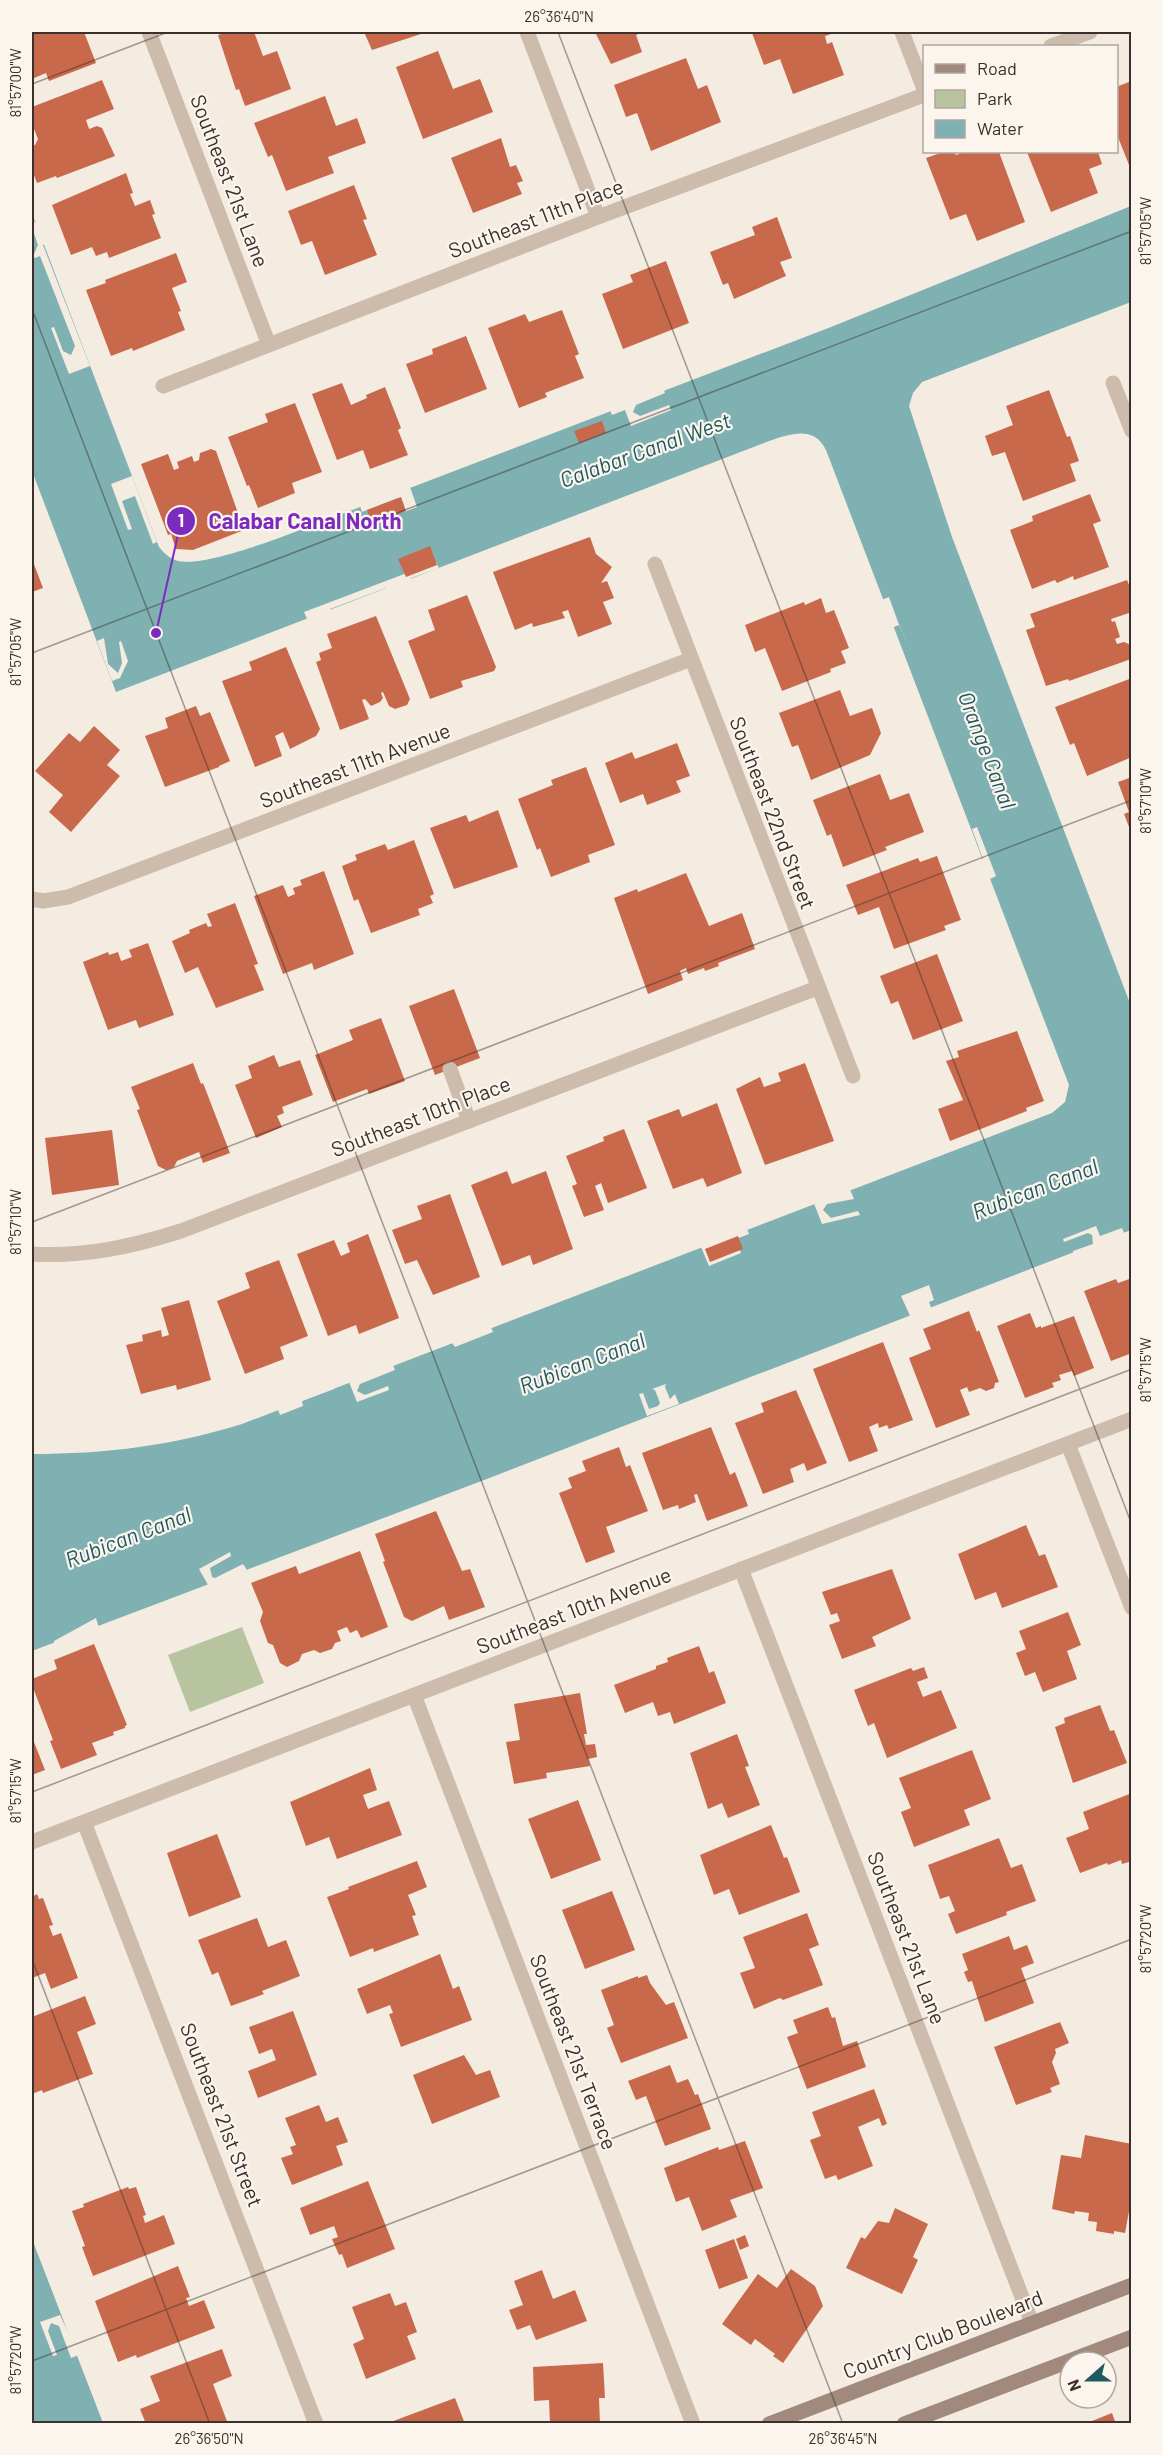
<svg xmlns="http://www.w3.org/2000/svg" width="1163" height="2455" font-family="Barlow,sans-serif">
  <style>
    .green { fill: #b8c4a0 }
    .water { fill: #7fb0b2 }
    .pier { fill: #f4ebe1 }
    .building { fill: #c8694b }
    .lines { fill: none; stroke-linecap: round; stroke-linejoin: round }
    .service { stroke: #cdbbac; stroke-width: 15 }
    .minor { stroke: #cdbbac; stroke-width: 15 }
    .secondary { stroke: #a18a7d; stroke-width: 15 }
    .ticks { fill: none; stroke: #3b302b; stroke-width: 1.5; stroke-opacity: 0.45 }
    .labels { text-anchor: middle; stroke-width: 4.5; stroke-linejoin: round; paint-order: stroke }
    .street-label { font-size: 21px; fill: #3b302b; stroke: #fbf5ee }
    .water-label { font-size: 22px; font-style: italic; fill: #1f5a5e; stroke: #fbf5ee }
    .leader { fill: none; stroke: #7b2cbf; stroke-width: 2 }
    .callout-dot { fill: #7b2cbf; stroke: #fbf5ee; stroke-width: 2 }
    .mark-label { font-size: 18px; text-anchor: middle; font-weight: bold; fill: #fff }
    .callout-label { font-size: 22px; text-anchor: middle; font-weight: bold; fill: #7b2cbf; stroke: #fbf5ee; stroke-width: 4.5; stroke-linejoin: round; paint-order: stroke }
    .neatline { fill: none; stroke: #3b302b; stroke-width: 2 }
    .ticks-label { font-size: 15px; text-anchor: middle; fill: #3b302b }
  </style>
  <rect width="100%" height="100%" fill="#f4ebe1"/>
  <!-- green -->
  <path class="green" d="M242 1627 264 1683 190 1712 168 1655Z"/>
  <!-- water -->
  <path class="water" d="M1131 206V302L922 382 913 393 909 406 952 537 1131 1006V1230L492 1477 32 1651V1454C105 1454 171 1446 242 1424L1052 1113 1065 1102 1069 1085 826 450C814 425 790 434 769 441L116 692 32 471V213L159 547C164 553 170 559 178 561 201 566 256 546 279 538L831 327Z
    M32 2239 103 2423H32Z"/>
  <!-- pier -->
  <path class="pier" d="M32 213 35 223 38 222 46 243 43 245 90 366 69 374 51 328 54 327 63 351 71 355 75 346 40 256 32 259V253L34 254 38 245 32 228Z
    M664 390 665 393 636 405 633 412 640 416 669 405 671 410 631 426 625 410 612 415 610 410Z
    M132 476 157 542 153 544 135 496 122 501 132 529 128 530 111 484Z
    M410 487 417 507 404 512 398 498 362 512 360 506 375 501 374 498Z
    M436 562 439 568 411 578V581L388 590 386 588 330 609 331 612 308 621 304 612Z
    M889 597 898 622 910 650 899 625 891 628 881 600Z
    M104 638 108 664 118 673 122 663 119 642 121 641 128 661 120 678 112 681 97 641Z
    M977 827 996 876 988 880 980 860 983 859 972 829Z
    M849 1187 854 1199 827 1204 823 1210 831 1218 858 1211 860 1215 822 1224 813 1201Z
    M1096 1226 1100 1236 1122 1228 1125 1235 1074 1254 1073 1251 1093 1244 1092 1235 1088 1233 1064 1242 1063 1239Z
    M746 1227 749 1234 711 1249H739L741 1253 709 1266 701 1247 729 1236 728 1233Z
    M929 1285 934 1300 929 1302 932 1310 911 1318 901 1296Z
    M490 1325 493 1332 455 1347 452 1343 426 1353 425 1350Z
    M392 1363 395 1370 360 1384 357 1391 365 1395 388 1386 389 1390 357 1402 349 1382Z
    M666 1384 665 1387 670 1399 675 1394 679 1404 647 1416 639 1394 643 1393 649 1409 658 1406 660 1403 655 1390 652 1389Z
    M333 1386 334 1389 302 1401 303 1406 280 1415 277 1407Z
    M230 1552 231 1556 210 1568 212 1577 215 1578 243 1564 247 1570 208 1585 199 1569Z
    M96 1618 99 1628 34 1654 33 1651 54 1643V1641Z
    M60 2315 79 2355 71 2358 59 2326 51 2323 48 2331 57 2355 53 2356 40 2322Z"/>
  <!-- building -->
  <path class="building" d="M32 32H84L96 63 49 81 46 73 32 79Z
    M228 32H254L263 56 277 51 291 89 245 106 239 89 236 90 218 35Z
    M364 32H427L372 50Z
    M595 32H643L636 35 642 52 611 64Z
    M757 32H837L825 36 827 44 832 42 844 75 793 94 780 59 764 65 752 33Z
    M438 51 453 89 480 79 493 112 423 139 396 67Z
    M686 58 698 89 707 85 721 122 651 151 637 113 626 117 614 85Z
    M102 80 114 109 86 120 89 129 97 126 102 128 115 156 57 178 56 176 37 183 32 170V146L35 145 38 139 34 129 32 130V107Z
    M1129 82 1132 88 1131 170 1116 132V87Z
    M325 96 336 126 357 118 366 143 328 157 334 173 286 191 272 155 268 157 254 123Z
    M501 138 510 167 516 165 523 181 517 183 522 194 473 213 451 158Z
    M943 152H954L956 155 965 152H999L1025 222 977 241 966 214 950 220 926 158Z
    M1027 152H1098L1102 164 1089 169 1098 193 1051 212Z
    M126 173 133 193 130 194 135 206 150 200 155 214 152 215 161 238 109 258 107 252 96 256 92 247 71 255 52 205Z
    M354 185 367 219 363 220 377 255 325 275 312 241 301 245 288 211Z
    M777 217 792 258 780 262 786 276 734 299 728 283 723 285 710 252 755 235 752 227Z
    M176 253 187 282 172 288 181 311 178 312 185 330 133 351 132 348 111 356 86 290 106 283 105 280Z
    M666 261 689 323 623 349 602 294 633 282 630 275Z
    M562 310 579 354 575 356 584 378 545 393 547 397 519 408 488 328 525 314 529 322Z
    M466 336 487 389 425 413 406 364 433 354 432 349Z
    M342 383 351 405 367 398 366 395 385 387 401 428 398 430 408 455 370 469 363 450 337 460 312 394Z
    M1049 390 1067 437 1070 436 1079 461 1070 464 1076 481 1023 501 1005 452 992 456 985 436 1013 425 1006 406Z
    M295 403 322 472 292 483 295 493 258 508 249 485 247 486 228 437 268 422 265 414Z
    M602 421 606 433 579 443 574 431Z
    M211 449 216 451 244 530 193 550 176 549 171 534 168 535 141 464 168 454 174 470 179 468 177 462 192 456 194 462 199 460 200 453Z
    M1090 494 1101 521 1093 524 1109 567 1074 580 1073 576 1057 583 1055 580 1032 589 1010 530 1033 521 1032 516Z
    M401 497 406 511 372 524 367 510Z
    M590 537 596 554 612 567 601 583 607 581 614 598 603 602 612 624 578 637 568 610 562 612 565 618 533 627 532 623 515 630 493 572Z
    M430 546 437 565 406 577 398 559Z
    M32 559 43 588 32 592Z
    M1127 580 1132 592V612L1111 619 1112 622 1115 621 1120 637 1115 639 1117 644 1124 642 1131 645V659L1069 681 1068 679 1046 686 1026 630 1035 627 1030 614Z
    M467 595 496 667 494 671 461 681 463 687 430 699 408 641 435 630 428 610Z
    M821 598 826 613 834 610 849 648 841 651 846 663 830 669 831 672 782 691 765 648 755 652 745 625 804 602 805 605Z
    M376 616 410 699 407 705 395 709 389 706 383 692 381 693 383 698 380 702 371 706 365 699 362 700 369 719 340 730 316 662 321 660 319 653 332 648 327 634Z
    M286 647 320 729 316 736 290 749 283 732 275 736 282 756 255 767 222 681 252 670 249 662Z
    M1132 678V757L1087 776 1074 743 1070 745 1055 707Z
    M840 690 850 716 872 708 881 733 870 755 811 780 798 745 792 747 779 713Z
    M196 706 200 716 210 712 230 761 219 766V767L165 787 145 736 168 728 165 718Z
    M94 726 120 750 107 765 120 776 71 832 49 812 63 795 35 771 69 733 80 742Z
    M677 743 690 776 676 781 681 792 647 805 643 794 620 803 605 763 632 752 635 759Z
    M586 767 615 845 588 855 590 862 551 877 540 848 537 850 518 799 553 785 551 780Z
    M880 774 890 800 909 793 924 832 885 847 887 850 843 867 831 834 827 836 813 800Z
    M1132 777V832H1131L1124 814 1129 812 1118 782Z
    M498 810 518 867 454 889 430 828 466 815 469 822Z
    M414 840 434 894 430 896 433 903 418 909 420 915 371 933 358 899 354 901 342 866 357 860 355 855 385 844 388 850Z
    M937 856 961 920 944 926 946 930 894 949 879 907 858 915 846 885 918 858 920 862Z
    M324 871 354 954 314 970 312 963 283 974 254 896 283 885 288 897 295 894 293 888 302 885 300 880Z
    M686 873 709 926 742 913 755 949 718 963 719 966 705 971 704 968 688 974 686 968 680 971 683 980 648 994 614 898 637 889 638 892Z
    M235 903 258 964 254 965 264 990 216 1008 198 967 185 973 172 941 190 933 189 930 206 923 208 927 212 926 207 914Z
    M148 943 174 1015 139 1028 136 1020 108 1030 83 962 108 952 109 955 118 952 121 961 132 957 129 950Z
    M937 954 963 1021 913 1040 898 1001 891 1004 880 976Z
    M454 989 480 1058 435 1075 409 1006Z
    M381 1018 405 1081 369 1094 367 1089 333 1102 315 1055 353 1040 349 1030Z
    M1017 1031 1044 1101 1026 1108 1027 1111 950 1141 938 1109 963 1100 946 1061 959 1057 957 1051Z
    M274 1055 279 1067 300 1060 313 1095 282 1107 284 1113 277 1116 282 1127 256 1138 235 1085 252 1078 248 1066Z
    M193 1063 201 1084 203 1083 230 1153 203 1163 199 1152 177 1161 174 1167 166 1170 158 1166 137 1110 140 1109 131 1087Z
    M805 1063 834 1141 765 1165 736 1089 760 1077 764 1087 781 1081 778 1073Z
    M717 1103 742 1173 707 1187 703 1178 673 1189 647 1121 679 1109 682 1117Z
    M624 1129 647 1188 608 1203 601 1183 595 1186 604 1210 584 1217 572 1186 577 1184 566 1156 604 1141 603 1137Z
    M112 1130 119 1185 52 1195 45 1138Z
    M507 1171 512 1184 546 1171 573 1249 533 1265 530 1255 502 1266 471 1185Z
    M450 1194 480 1277 433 1295 417 1260 405 1264 392 1230 422 1219 417 1206Z
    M368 1234 399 1318 359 1334 356 1325 328 1336 297 1254 334 1240 341 1256 350 1252 347 1243Z
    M738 1236 743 1249 710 1262 705 1249Z
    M279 1260 308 1336 280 1347 284 1359 245 1374 217 1301 250 1288 245 1273Z
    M1132 1278V1353L1111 1361 1084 1291 1116 1279 1118 1283Z
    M189 1300 211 1380 177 1390 176 1385 141 1394 126 1345 143 1341 142 1335 161 1330 162 1337 169 1335 161 1308Z
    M969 1311 977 1332 979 1330 999 1382 995 1383 994 1388 986 1391 980 1388 969 1392 967 1387 960 1390 970 1415 936 1428 909 1358 931 1349 923 1329Z
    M1030 1313 1036 1328 1041 1326V1328L1074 1316 1094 1368 1074 1376 1072 1371 1059 1375 1061 1380 1052 1383 1054 1387 1025 1398 997 1326Z
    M883 1342 913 1420 889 1429 887 1425 879 1428 878 1423 869 1427 878 1451 849 1462 813 1369Z
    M796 1390 827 1463 807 1471 804 1463 790 1469 794 1482 763 1494 735 1423 764 1412 761 1403Z
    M711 1427 730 1475 735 1472 748 1506 707 1521 697 1494 694 1495 696 1502 679 1509 678 1505 663 1510 642 1453Z
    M619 1447 626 1467 630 1465 648 1511 606 1527 615 1552 586 1563 559 1493 572 1488 568 1478 586 1471 582 1461Z
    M436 1511 462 1571 470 1569 485 1607 449 1620 444 1606 412 1621 404 1617 383 1562 385 1561 375 1534Z
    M1026 1525 1039 1556 1045 1554 1058 1587 1002 1608 996 1592 975 1600 958 1554Z
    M360 1551 388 1627 361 1638 357 1630 350 1633 347 1627 337 1631 341 1641 335 1643 332 1649 320 1653 314 1650 302 1654 299 1661 287 1667 280 1663 273 1645 268 1643 260 1621 263 1612 251 1583 296 1566 299 1574Z
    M892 1569 911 1619 872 1637 876 1646 842 1659 829 1625 840 1621 837 1613 831 1615 822 1592Z
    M1068 1612 1081 1645 1067 1651 1077 1679 1043 1692 1035 1672 1025 1676 1016 1653 1026 1649 1019 1631Z
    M94 1644 127 1725 125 1726V1728L113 1732 114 1735 92 1743 97 1755 61 1769 50 1741 53 1740 32 1685V1679L57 1669 54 1660Z
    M699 1646 709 1673 714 1671 726 1703 674 1724 670 1712 658 1716 653 1702 625 1713 614 1685 656 1669V1666L668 1662 667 1658Z
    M924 1667 928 1678 917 1682 923 1697 941 1690 957 1728 887 1758 874 1723 868 1726 854 1690 911 1668 913 1671Z
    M580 1693 587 1734H584L586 1745 595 1744 597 1757 588 1759 590 1766 546 1773 547 1778 514 1784 506 1742 520 1740 514 1704Z
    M1100 1705 1110 1731 1114 1730 1127 1763 1073 1783 1055 1727 1065 1723 1064 1718Z
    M737 1734 749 1766 745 1767 760 1805 728 1818 722 1803 708 1809 690 1753Z
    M32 1737 45 1770 32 1775Z
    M972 1750 991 1799 964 1810 970 1825 914 1847 901 1812 911 1808 899 1778Z
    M370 1768 377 1790 363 1795 368 1809 389 1801 402 1835 337 1859 329 1837 306 1846 290 1802Z
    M1132 1793V1861L1122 1864 1121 1860 1108 1865 1107 1863 1080 1873 1066 1838 1089 1829 1083 1812Z
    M578 1800 601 1860 551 1879 528 1819Z
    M771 1825 784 1858 787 1857 800 1892 739 1915 729 1889 714 1895 700 1855Z
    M217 1834 241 1897 189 1917 167 1853Z
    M999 1838 1011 1868 1022 1864 1036 1901 1006 1912 1007 1915 956 1934 948 1914 955 1911 949 1896 940 1899 928 1865Z
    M417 1861 427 1887 408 1895 416 1915 412 1916 419 1935 374 1952 373 1948 350 1957 327 1897 349 1889 348 1887Z
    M612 1891 635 1950 585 1969 562 1910Z
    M37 1894 39 1899 43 1898 53 1925 49 1926 53 1936 61 1933 78 1978 51 1989 45 1973 32 1978V1897Z
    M807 1913 819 1945 809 1949 823 1985 783 2000 780 1998 754 2009 740 1973 755 1968 743 1937Z
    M257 1918 268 1947 286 1940 300 1976 262 1991 264 1994 231 2006 218 1972 212 1975 198 1940Z
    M1009 1936 1014 1950 1027 1945 1034 1963 1021 1968 1034 2003 985 2022 972 1981 968 1982 964 1972 968 1970 962 1954Z
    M440 1954 453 1989 459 1986 472 2020 401 2047 389 2014 393 2013 390 2005 367 2014 357 1989Z
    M647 1975 650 1983 666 2005 674 2002 688 2038 621 2063 607 2028 614 2025 601 1990 638 1976V1978Z
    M85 1996 96 2024 77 2032 93 2074 43 2093 42 2090 32 2094V2017Z
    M828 2007 832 2018 835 2017 843 2046 857 2041 866 2067 807 2089 787 2037 798 2033 793 2020Z
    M293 2011 317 2075 258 2098 248 2071 276 2060 272 2049 259 2054 249 2027Z
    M1060 2022 1069 2043 1055 2049 1056 2053 1052 2062 1060 2084 1050 2088 1052 2092 1016 2105 994 2047Z
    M464 2055 476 2075 490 2070 500 2097 432 2124 413 2075Z
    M670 2065 677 2083 688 2079 695 2095 698 2094 711 2129 665 2146 646 2096 636 2100 628 2081Z
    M874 2089 887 2124 882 2126 879 2118 858 2127 873 2166 838 2180 836 2175 825 2179 810 2140 821 2136 812 2112Z
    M319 2105 326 2122 338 2117 348 2142 336 2146 343 2165 292 2185 281 2158 293 2154 290 2147 296 2145 285 2118Z
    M1085 2135 1132 2144V2195L1125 2233 1114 2231V2234L1096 2231 1097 2222 1088 2221 1089 2213 1075 2211 1074 2214 1052 2209 1061 2155 1081 2158Z
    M745 2141 763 2188 730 2200 737 2217 702 2231 689 2197 676 2202 664 2168 718 2147 719 2150Z
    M368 2181 395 2249 347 2268 342 2254 339 2255 332 2239 338 2237 334 2226 310 2235 300 2208Z
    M128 2187 129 2189 136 2187 146 2215 143 2216 145 2223 164 2215 175 2244 93 2276 82 2247 85 2246 72 2211 84 2207 83 2204Z
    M895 2208 928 2224 913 2257 918 2260 902 2294 846 2268 861 2237 865 2239 878 2221 889 2223Z
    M745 2235 749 2246 740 2250 736 2239Z
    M734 2239 748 2278 719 2289 705 2250Z
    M178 2266 190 2297 186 2298 189 2306 204 2300 215 2328 137 2358 136 2355 118 2362 95 2301Z
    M791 2269 815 2286 823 2306 783 2363 773 2356 775 2354 755 2339 751 2345 722 2324 758 2274 777 2288Z
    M542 2270 553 2299 575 2290 587 2321 536 2340 530 2325 517 2330 509 2310 523 2305 514 2281Z
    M390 2293 395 2306 406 2302 417 2332 407 2336 416 2359 366 2379 353 2344 364 2339 352 2307Z
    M222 2349 232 2376 213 2384 228 2424H146L140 2409 160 2401 150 2376Z
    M603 2363 605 2398H599L600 2424H550L549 2400 534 2401 533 2367Z
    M455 2398 465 2424H388V2423Z
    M1112 2413 1116 2424H1087V2423Z"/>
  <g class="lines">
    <!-- service -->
    <path class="service" d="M450 1069 469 1121"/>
    <!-- minor -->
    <path class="minor" d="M149 32 269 345
      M527 32 598 217
      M902 32 924 89
      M1051 46 1090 32
      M1113 383 1132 431
      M163 386 598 217 924 95
      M655 564 853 1076
      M32 899 43 901 68 897 691 659
      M32 1254C84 1257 131 1247 181 1231L817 988
      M1068 1444 1132 1608
      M741 1569 1032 2323
      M414 1695 693 2424
      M84 1822 316 2424
      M32 1842 1132 1419"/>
    <!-- secondary -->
    <path class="secondary" d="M769 2424 1132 2285
      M904 2424 1132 2337"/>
  </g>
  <!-- ticks -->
  <path class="ticks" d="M558 32 1132 1525M32 84 168 32M32 309 843 2424M32 653 1132 231M32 1222 1132 800M32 1792 1132 1369M32 1959 210 2424M32 2361 1132 1939"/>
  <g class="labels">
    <!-- street labels -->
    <g class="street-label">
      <text transform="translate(229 181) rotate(69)" y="7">Southeast 21st Lane</text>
      <text transform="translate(536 219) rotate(-21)" y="7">Southeast 11th Place</text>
      <text transform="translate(355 766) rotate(-21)" y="7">Southeast 11th Avenue</text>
      <text transform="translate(772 813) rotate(69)" y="7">Southeast 22nd Street</text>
      <text transform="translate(421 1117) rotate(-21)" y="7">Southeast 10th Place</text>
      <text transform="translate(574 1611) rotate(-21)" y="7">Southeast 10th Avenue</text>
      <text transform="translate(906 1938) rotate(69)" y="7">Southeast 21st Lane</text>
      <text transform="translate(573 2052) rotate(69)" y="7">Southeast 21st Terrace</text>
      <text transform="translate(221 2115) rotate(69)" y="7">Southeast 21st Street</text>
      <text transform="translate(943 2335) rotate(-21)" y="7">Country Club Boulevard</text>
    </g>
    <!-- water labels -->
    <g class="water-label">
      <text transform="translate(645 450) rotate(-20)" y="8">Calabar Canal West</text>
      <text transform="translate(987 750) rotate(69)" y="8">Orange Canal</text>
      <text transform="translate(1035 1189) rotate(-21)" y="8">Rubican Canal</text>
      <text transform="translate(582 1363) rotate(-21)" y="8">Rubican Canal</text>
      <text transform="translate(128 1537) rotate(-21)" y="8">Rubican Canal</text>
    </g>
  </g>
  <!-- callouts -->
  <path class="leader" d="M156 633L181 521"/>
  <g class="callout-dot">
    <circle cx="156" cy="633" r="6"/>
    <circle cx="181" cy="521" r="15"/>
  </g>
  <g class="mark-label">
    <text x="181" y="527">1</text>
  </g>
  <g class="callout-label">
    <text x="305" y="529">Calabar Canal North</text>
  </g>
  <!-- border -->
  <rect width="1163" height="2455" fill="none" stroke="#fbf5ee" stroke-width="66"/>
  <!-- legend -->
  <rect x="923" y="45" width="195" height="108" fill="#fbf5ee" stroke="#aea6a0" stroke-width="1.5"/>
  <rect x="935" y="64" width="30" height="9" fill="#a18a7d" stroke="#aea6a0" stroke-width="1.5"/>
  <text x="977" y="75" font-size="18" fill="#3b302b">Road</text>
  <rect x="935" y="90" width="30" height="18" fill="#b8c4a0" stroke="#aea6a0" stroke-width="1.5"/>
  <text x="977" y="105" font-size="18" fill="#3b302b">Park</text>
  <rect x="935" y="120" width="30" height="18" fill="#7fb0b2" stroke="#aea6a0" stroke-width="1.5"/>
  <text x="977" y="135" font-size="18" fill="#3b302b">Water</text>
  <!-- north arrow -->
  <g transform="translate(1088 2380) rotate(249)"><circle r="28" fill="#fbf5ee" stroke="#aea6a0" stroke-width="1.5"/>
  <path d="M0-4.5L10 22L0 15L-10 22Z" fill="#1f5a5e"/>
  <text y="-9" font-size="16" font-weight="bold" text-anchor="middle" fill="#3b302b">N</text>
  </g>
  <rect x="33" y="33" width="1097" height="2389" class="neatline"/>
  <g class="ticks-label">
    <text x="559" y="22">26°36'40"N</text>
    <text transform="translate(16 83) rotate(-90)" y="5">81°57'00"W</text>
    <text transform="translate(1146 231) rotate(-90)" y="5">81°57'05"W</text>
    <text transform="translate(16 652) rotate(-90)" y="5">81°57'05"W</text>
    <text transform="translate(1146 801) rotate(-90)" y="5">81°57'10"W</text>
    <text transform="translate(16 1222) rotate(-90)" y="5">81°57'10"W</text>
    <text transform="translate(1146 1370) rotate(-90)" y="5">81°57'15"W</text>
    <text transform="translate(16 1791) rotate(-90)" y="5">81°57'15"W</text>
    <text transform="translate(1146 1939) rotate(-90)" y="5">81°57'20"W</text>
    <text transform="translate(16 2360) rotate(-90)" y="5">81°57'20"W</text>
    <text x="209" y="2444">26°36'50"N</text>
    <text x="843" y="2444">26°36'45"N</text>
  </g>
</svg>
